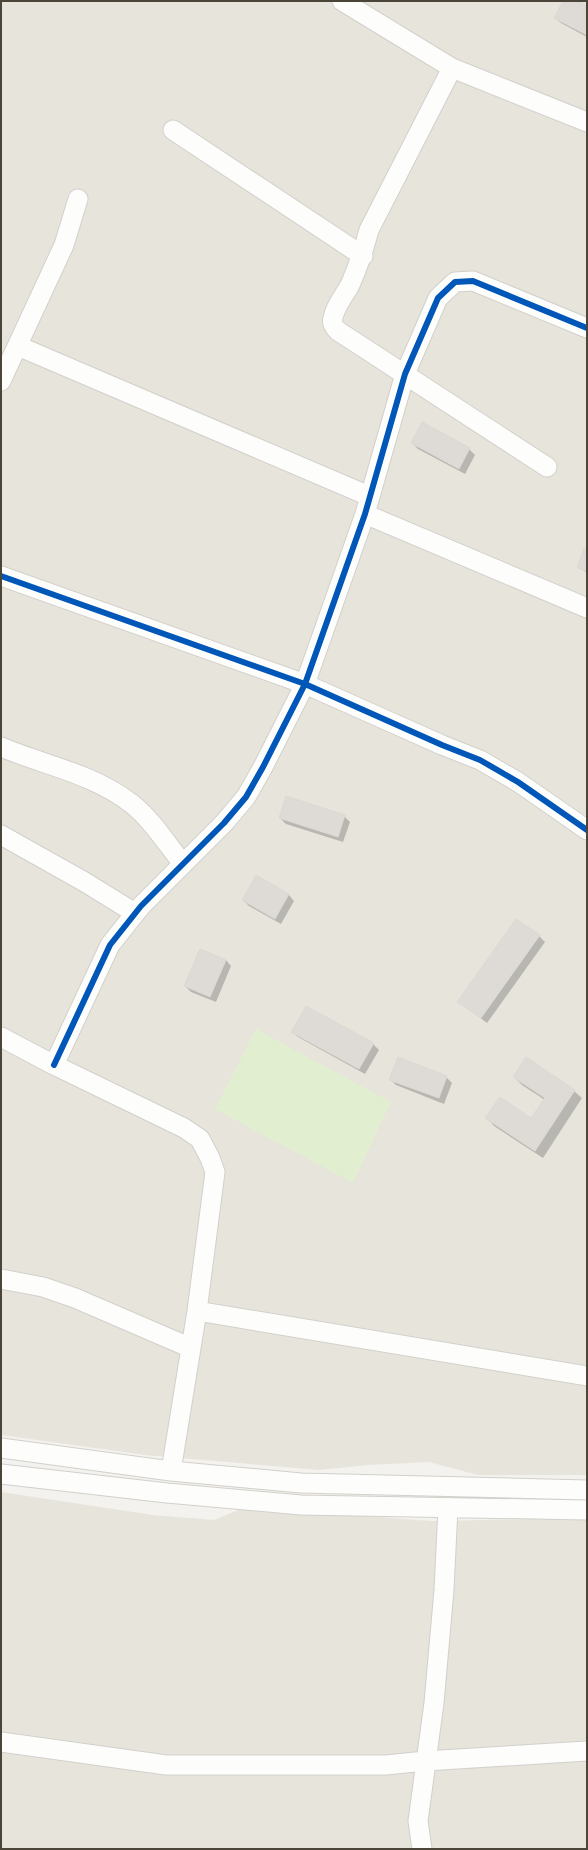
<svg xmlns="http://www.w3.org/2000/svg" width="588" height="1850" font-family="'Varela Round',sans-serif">
  <style>
    .residential { fill: #e7e4dc }
    .green { fill: #e1eecf }
    .shadow { fill: #0003 }
    .building { fill: #dedbd6; stroke: #dcd9d4 }
    .lines { fill: none; stroke-linecap: round; stroke-linejoin: round }
    .minor-casing { stroke: #d2d0cb; stroke-width: 21 }
    .minor { stroke: #fdfdfc; stroke-width: 19 }
    .cycleway-casing { stroke: #fff; stroke-width: 8 }
    .cycleway { stroke: #0057b8; stroke-width: 6 }
  </style>
  <rect width="100%" height="100%" fill="#f4f2ee"/>
  <!-- residential -->
  <path class="residential" d="M1 1H587V1475H478L429 1462 368 1465 319 1470 145 1455 1 1435Z
    M1 1492 153 1515 214 1520 246 1507 431 1521 587 1518V1849H1Z"/>
  <!-- green -->
  <path class="green" d="M256 1029 391 1102 353 1183 215 1109Z"/>
  <!-- shadow -->
  <path class="shadow" d="M564 1H575L587 7V37L561 23 555 18Z
    M422 424 469 449 475 455 465 474 418 449 412 443Z
    M587 550V573L579 567Z
    M344 816 350 822 343 842 286 824 280 818Z
    M256 877 289 895 294 901 281 924 249 906 243 900Z
    M539 936 545 942 487 1023 459 1002Z
    M226 960 231 966 216 1002 191 992 185 986Z
    M292 1032 373 1044 379 1050 365 1074 298 1037Z
    M446 1077 452 1083 444 1104 396 1085 390 1079Z
    M514 1077 574 1091 582 1098 543 1158 494 1126 487 1118 532 1119 545 1100 522 1085Z"/>
  <!-- building -->
  <path class="building" d="M563 1H578L587 6V35L554 18Z
    M422 422 470 448 459 469 411 443Z
    M584 548 587 549V571L577 568Z
    M286 796 345 815 338 837 279 818Z
    M256 875 289 894 275 919 242 900Z
    M516 919 540 935 481 1018 457 1002Z
    M200 949 226 960 210 997 184 986Z
    M306 1006 374 1043 359 1069 291 1032Z
    M398 1057 447 1076 439 1098 389 1080Z
    M526 1057 575 1090 535 1151 485 1118 500 1097 531 1118 545 1098 513 1077Z"/>
  <g class="lines">
    <defs>
      <path id="minor" d="M342 1 452 68 587 122
        M452 68 369 230C364 249 358 267 350 285 344 296 335 306 333 318 331 323 334 327 338 331L547 467
        M173 130 363 256
        M18 346 369 496
        M1 381 64 245 78 199
        M365 514 587 608
        M1 576 305 684 442 745 480 760 518 782 587 830
        M1 747C44 765 94 774 132 804 152 820 167 844 183 864
        M1 835 83 881 135 913
        M1 1037 54 1065 184 1128 200 1139 210 1158 215 1172 197 1311 171 1471
        M54 1065 110 945 141 906 224 823 246 797 263 767 305 684 365 514 405 374 438 298 455 282 473 281 587 328
        M1 1279 43 1287 75 1298 191 1348
        M197 1311 587 1376
        M1 1448 171 1471 301 1483 587 1490
        M1 1474 167 1493 301 1505 587 1510
        M1 1742 166 1765H386L425 1761 587 1751
        M422 1849 418 1821 434 1703 444 1590 448 1508"/>
    </defs>
    <!-- minor casing -->
    <use href="#minor" class="minor-casing"/>
    <!-- minor -->
    <use href="#minor" class="minor"/>
    <defs>
      <path id="cycleway" d="M1 576 305 684 442 745 480 760 518 782 587 830
        M54 1065 110 945 141 906 224 823 246 797 263 767 305 684 365 514 405 374 438 298 455 282 473 281 587 328"/>
    </defs>
    <!-- cycleway casing -->
    <use href="#cycleway" class="cycleway-casing"/>
    <!-- cycleway -->
    <use href="#cycleway" class="cycleway"/>
  </g>
  <!-- border -->
  <rect width="588" height="1850" fill="none" stroke="#4b4439" stroke-width="4"/>
</svg>
